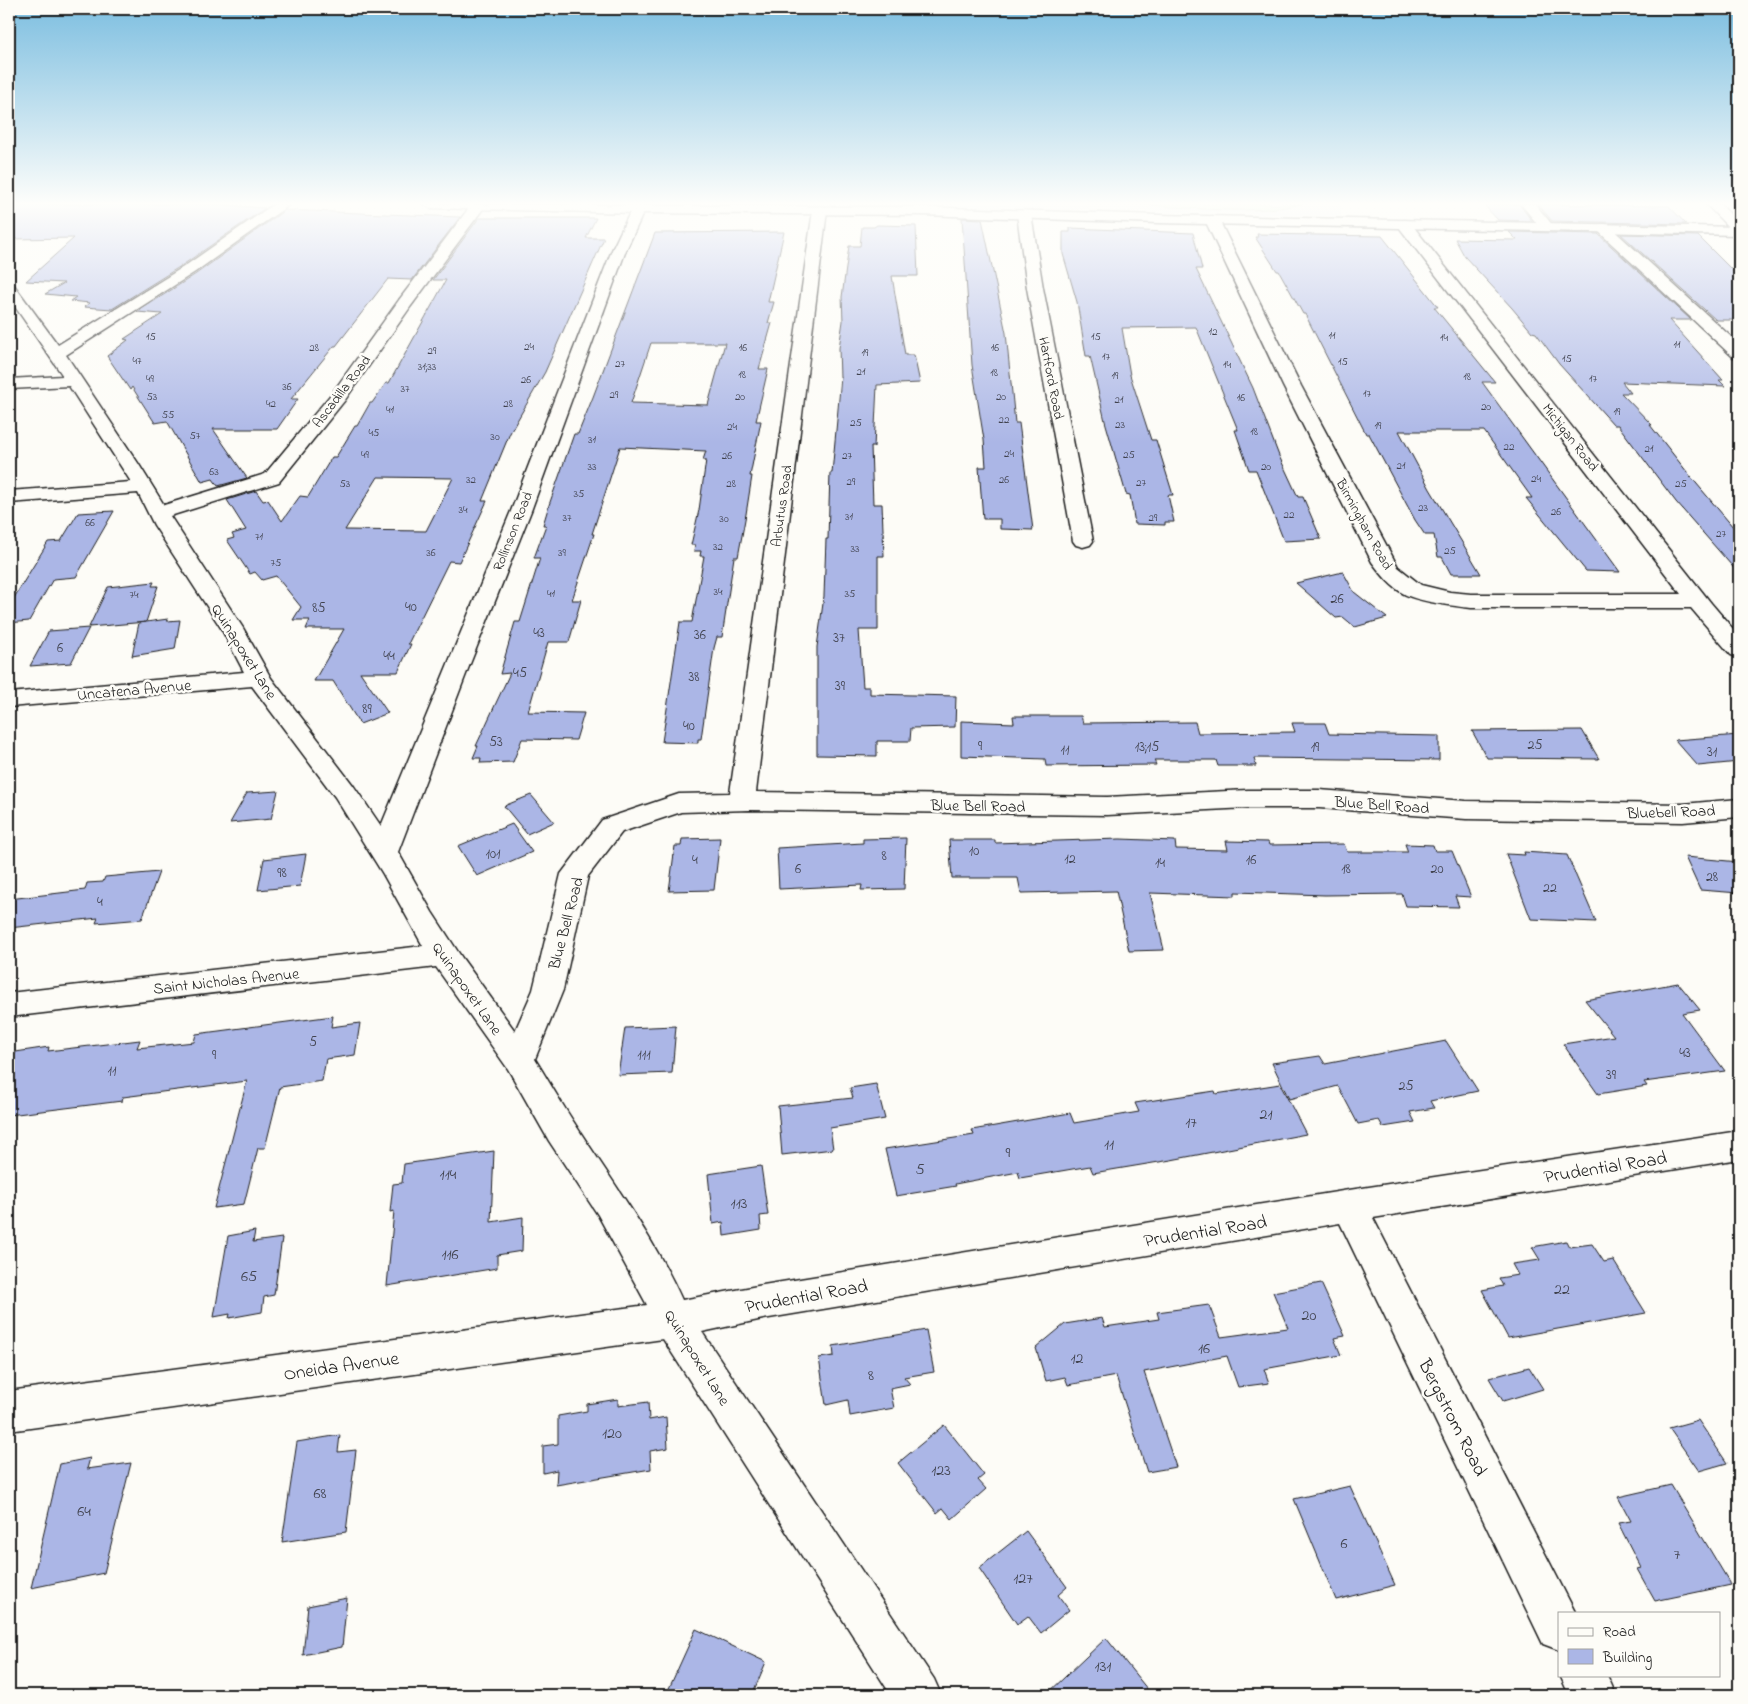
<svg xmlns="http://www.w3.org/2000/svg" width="1748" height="1704" font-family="'Indie Flower',sans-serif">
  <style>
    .built { fill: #e4e7f2 }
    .green { fill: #bdedac; stroke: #6c8464 }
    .building { fill: #abb6e6; stroke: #1c1c1c; fill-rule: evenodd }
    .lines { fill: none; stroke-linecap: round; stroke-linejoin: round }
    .minor-casing { stroke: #1c1c1c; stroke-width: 3 }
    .secondary-casing { stroke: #1c1c1c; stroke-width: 3 }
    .minor { fill: #fdfcf7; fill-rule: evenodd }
    .secondary { fill: #fdfcf7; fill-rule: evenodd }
    .labels { text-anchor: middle; stroke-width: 5; stroke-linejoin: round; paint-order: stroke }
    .far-number-label { font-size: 11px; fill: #40424e }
    .far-street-label { font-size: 14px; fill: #1c1c1c; stroke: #fdfcf7 }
    .number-label { font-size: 14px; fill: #40424e }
    .street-label { font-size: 16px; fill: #1c1c1c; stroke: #fdfcf7 }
    .near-number-label { font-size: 16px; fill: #40424e }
    .near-street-label { font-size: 19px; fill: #1c1c1c; stroke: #fdfcf7 }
  </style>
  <rect width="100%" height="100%" fill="#fdfcf7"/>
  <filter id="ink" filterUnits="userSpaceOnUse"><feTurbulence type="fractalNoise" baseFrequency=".02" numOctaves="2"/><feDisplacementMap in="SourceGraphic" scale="10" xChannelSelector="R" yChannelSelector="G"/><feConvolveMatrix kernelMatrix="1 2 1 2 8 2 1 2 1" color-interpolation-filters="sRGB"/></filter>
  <g filter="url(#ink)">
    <!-- built -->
    <path class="built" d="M877 204H1341V216Z"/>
    <!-- green -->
    <path class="green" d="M1130 204H1302C1248 216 1185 207 1130 204Z"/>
    <!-- building -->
    <path class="building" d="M9 204H215L265 208 184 264 112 309 84 307 90 303 70 301 76 297 45 294 64 283 26 281 74 238 12 239 14 237 9 238Z
      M1483 204H1519L1532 221 1498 220Z
      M1538 204 1669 206 1686 224 1552 221Z
      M285 210 460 217 412 280 388 279 336 346H334L291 399H298L277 429H213L247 478 218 486 213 479 202 482 167 421 155 423 132 387 130 390 107 356 128 340 124 339 162 314 137 312 196 274Z
      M479 218H596L586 238H604L545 372 510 433 482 501H487L459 562 449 561 408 644H411L398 672H360L388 713 360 724 333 681H314L344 629H306L310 620H293L301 607 276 576 262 580 255 572 250 574 227 540 234 538 232 534 246 530 227 500 256 491 263 501 268 500 282 521 300 496 308 497 332 457H336L355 426H357L370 403H372L386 383H389L446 280H433ZM378 477 453 478 426 531 345 530Z
      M962 218 982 219 1006 333 1015 423H1019L1033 530 1000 529V519H983L979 467H986L984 440 972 365Z
      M877 225 916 226 918 276H892L905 355H914L920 383 877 385 874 447H871L873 504H882L884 556H878V630H859L863 687H870V694L956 696 955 727 911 728 910 741H877V756L817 755V647L824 596 826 539H828L830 473H832L841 377H840L839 348 843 321 842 297 849 246H860L862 227H874Z
      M1070 228 1193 233 1202 269H1196L1253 388 1279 456 1298 497H1303L1321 539 1284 541 1256 470H1249L1235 430H1238L1196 327 1122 328 1130 375 1151 440H1156L1173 495H1168L1174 522H1165V525L1135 524 1130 495 1126 494 1105 421 1090 356H1086L1077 302 1063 254V232H1070Z
      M784 232 768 302H774L768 323H772L759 369H768L756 421H761L750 476H752L746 514 738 557H734L722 637H717L714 648 701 739H698V743L662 742 680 622H692L704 556H700L701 551H694L695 545H691L699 510 706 460H703L706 451 620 447 592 534H594L572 600H581L569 642H548L528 712 584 713 576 740 522 739 513 762 480 763 481 758H473L478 746H476L510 673 500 674 515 622H520L540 558H534L546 525H543L549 505 574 434H578L593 397 655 233ZM651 343H725L708 405 631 403Z
      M1509 232 1598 234 1691 320H1669L1723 380H1719L1725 386 1622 382 1631 393H1621L1652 425H1650L1691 477 1739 534V574L1676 502 1618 425H1614L1559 364 1536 333 1532 332 1512 308 1465 257 1455 239 1517 240Z
      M1257 234 1382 236 1438 307H1434L1495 382H1482L1620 572 1586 571 1526 498H1532L1484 431H1399L1430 489 1481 574H1451L1442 557H1438L1434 535H1425L1415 520 1369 434H1366L1305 314H1303L1279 271H1277L1255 237H1258Z
      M1621 234 1698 236 1739 277V320H1716Z
      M114 511 76 577 53 579 29 621 9 623V606L48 542 61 541 78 513Z
      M1343 572 1354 592 1387 618 1355 627 1343 617 1336 618 1296 583Z
      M154 582 152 586H158L146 622 89 627 108 587Z
      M168 619 167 621 180 620 175 649 132 656 139 623Z
      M89 628 71 663 30 666 49 631Z
      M1013 716H1081L1083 723 1195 722 1198 733 1295 732 1292 723H1325L1329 734 1439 736V760L1254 758 1256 766H1218L1216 760H1154L1156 765 1046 766 1045 759 961 756V721L1014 723Z
      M1582 730 1599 759 1487 758 1472 731Z
      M1739 735V762L1698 766 1675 740Z
      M278 791 271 819 230 823 247 793Z
      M531 795 554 822 527 834 504 806Z
      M512 824 532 852 477 876 458 846Z
      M720 838 714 890 669 891 675 846H681L682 839Z
      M906 838 904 889 861 890 862 885 779 889 777 848 863 843V839Z
      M1120 839 1175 841 1176 849 1228 850 1226 841 1268 842 1269 845 1344 844 1347 852H1408L1405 844 1433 845 1435 851H1452L1471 897 1455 896 1459 907 1406 906 1402 894 1325 895 1235 892V896L1150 893 1164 950 1129 951 1116 891 1021 893 1018 878H952L949 840H995V843Z
      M1524 852 1567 855 1596 922 1531 919 1506 854 1525 855Z
      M306 854 300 886 258 890 264 859Z
      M1685 857 1739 862V893L1700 890Z
      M159 872 142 919 96 923 98 918 9 928V899L85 890 87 883 103 882 105 877Z
      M1678 983 1700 1010 1682 1013 1725 1071 1644 1082 1647 1086 1598 1094 1563 1044 1614 1036 1585 1000Z
      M333 1016 331 1027 360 1023 355 1055 326 1059 322 1081 280 1087 265 1148H258L244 1204 214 1208 247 1081 123 1097 122 1101 9 1115V1053L49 1047 48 1051 140 1040 137 1048 194 1042 196 1034Z
      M676 1026 672 1073 618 1075 625 1028Z
      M1446 1041 1478 1091 1430 1101 1434 1108 1410 1112 1415 1122 1383 1127 1379 1120 1358 1124 1338 1086 1289 1099 1272 1063 1320 1056 1325 1064Z
      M876 1084 885 1119 830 1128 833 1149 782 1155 778 1106 853 1098 850 1088Z
      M1280 1084 1306 1134 1171 1160 1093 1173 1090 1166 1020 1178 1018 1172 955 1184 956 1186 896 1196 885 1149 974 1135 972 1130 1070 1113 1074 1123 1139 1112 1135 1103 1215 1091 1216 1094Z
      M494 1151 491 1222 523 1217 522 1251 497 1255V1268L387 1286 394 1211 390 1212 393 1184 402 1183 404 1164Z
      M761 1166 768 1215 760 1216 761 1230 724 1236 723 1222 713 1224 708 1174Z
      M255 1231 253 1242 282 1238 274 1295 264 1297 262 1312 229 1318 230 1314 214 1317 228 1236Z
      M1566 1241 1569 1247 1592 1244 1604 1262 1613 1260 1646 1313 1508 1338 1482 1290 1503 1286 1499 1278 1518 1275 1512 1264 1540 1260 1532 1247Z
      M1321 1283 1345 1336 1334 1338 1341 1355 1264 1369 1269 1383 1238 1387 1227 1356 1144 1372 1176 1467 1147 1472 1116 1376 1068 1385 1065 1377 1046 1381 1036 1348 1065 1324 1102 1318 1105 1327 1159 1319 1157 1312 1209 1305 1221 1337 1288 1328 1273 1292Z
      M926 1330 934 1372 904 1377 910 1384 890 1388 894 1408 850 1416 848 1400 826 1405 819 1358 834 1356 833 1346Z
      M1529 1367 1543 1389 1503 1401 1489 1378Z
      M618 1399V1406L648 1402 649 1420 666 1417 668 1448 650 1451 651 1469 556 1485 557 1470 543 1473V1446L558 1444V1416L587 1411V1404Z
      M1698 1420 1727 1463 1699 1471 1669 1428Z
      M944 1425 984 1475 978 1480 986 1489 952 1519 943 1508 937 1513 898 1463Z
      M340 1435 338 1452 356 1450 346 1532 282 1542 297 1442Z
      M90 1458 87 1469 131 1463 104 1573 31 1588 60 1464Z
      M1671 1485 1731 1585 1655 1601 1637 1569 1641 1568 1618 1523 1631 1521 1618 1497Z
      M1350 1486 1395 1585 1336 1600 1294 1499Z
      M1026 1531 1067 1587 1058 1595 1069 1610 1041 1633 1028 1616 1017 1624 979 1568Z
      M347 1598 342 1647 303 1655 308 1606Z
      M696 1629 766 1662 752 1695H666Z
      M1106 1638 1152 1695H1046Z"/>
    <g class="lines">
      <defs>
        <path id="minor" d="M274 204H290L195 272 66 355 138 463 164 505 265 474 333 392 399 300 472 204 485 206 411 306 345 400 279 482 170 516 243 628 271 678 353 785 381 826 511 511 612 250 633 206H643L645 209 626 250 531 511 468 669 398 852 432 912 462 958 515 1031 533 990 561 874 602 820 679 794 730 793 813 210 820 206 827 210 756 792 1107 797 1248 790H1319L1466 801 1683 804 1739 799V817L1683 822 1466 819 1319 808H1248L1107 815 749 810 681 812 622 832 588 876 563 990 535 1059C548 1080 560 1101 573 1121 611 1180 653 1236 682 1300L763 1285 1349 1190 1739 1131V1159L1373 1218 1575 1612 1559 1613V1650L1543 1644 1340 1223 763 1319 702 1332 934 1679 941 1695H891L663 1339 9 1431V1391L647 1305 598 1215 549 1141 508 1069 436 967 9 1017V993L423 946 383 874 335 797 252 686 9 707V693L244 672 221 628 154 525 138 493 9 503V491L131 482 69 386 9 389V379L63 376 9 298V283L14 285 58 345 185 266Z
          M1521 204H1535L1554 227 1552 230H1542Z
          M1706 204H1720L1739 223V234L1734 233Z
          M1024 210 1031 214 1043 288 1093 541 1090 545 1083 547 1076 545 1073 541 1027 288 1017 214Z
          M1212 216 1219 220 1301 386 1398 567 1421 585 1450 592 1471 594H1681L1399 227 1397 224 1404 220 1409 221 1711 603 1739 636V657L1731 655 1691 608H1471C1453 606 1422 602 1406 595 1392 588 1381 574 1372 562L1283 386 1205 220Z
          M1603 224 1608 225 1739 344V358L1733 357 1598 231 1596 228 1598 225Z
          M1560 1675H1607L1616 1695H1569Z"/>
        <path id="secondary" d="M424 204 923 207 1159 215 1739 227V235L1159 223 923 215 638 213 430 208Z"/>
      </defs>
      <!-- minor casing -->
      <use href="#minor" class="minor-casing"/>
      <!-- secondary casing -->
      <use href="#secondary" class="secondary-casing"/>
      <!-- minor -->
      <use href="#minor" class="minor"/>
      <!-- secondary -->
      <use href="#secondary" class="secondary"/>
    </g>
  </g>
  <!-- sky -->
  <linearGradient id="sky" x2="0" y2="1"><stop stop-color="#7cbee0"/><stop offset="0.46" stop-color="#fefefb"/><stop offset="1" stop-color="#fefefb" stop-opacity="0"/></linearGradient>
  <rect width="1748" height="443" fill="url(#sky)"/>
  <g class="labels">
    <!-- far-number labels -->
    <g class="far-number-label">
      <text x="1213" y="335">12</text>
      <text x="1332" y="339">11</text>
      <text x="151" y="340">15</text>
      <text x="1096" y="340">15</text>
      <text x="1444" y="341">14</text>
      <text x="1677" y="348">11</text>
      <text x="529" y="350">24</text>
      <text x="314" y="351">28</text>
      <text x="743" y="351">16</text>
      <text x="995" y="351">16</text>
      <text x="432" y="354">29</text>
      <text x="865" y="356">19</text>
      <text x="1106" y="360">17</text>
      <text x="1567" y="362">15</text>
      <text x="137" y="364">47</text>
      <text x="1343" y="365">15</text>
      <text x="620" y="367">27</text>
      <text x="1227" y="368">14</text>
      <text x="427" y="370">31;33</text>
      <text x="861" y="375">21</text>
      <text x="994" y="376">18</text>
      <text x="742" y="378">18</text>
      <text x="1115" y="379">19</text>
      <text x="1467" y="380">18</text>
      <text x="150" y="382">49</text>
      <text x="1593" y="382">17</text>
      <text x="526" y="383">26</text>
      <text x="287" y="390">36</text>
      <text x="405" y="392">37</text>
      <text x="1367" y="397">17</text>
      <text x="614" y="398">29</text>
      <text x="152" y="400">53</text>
      <text x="740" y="400">20</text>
      <text x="1001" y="400">20</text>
      <text x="1241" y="401">16</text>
      <text x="1119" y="403">21</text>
      <text x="271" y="407">42</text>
      <text x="508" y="407">28</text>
      <text x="1486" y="410">20</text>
      <text x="390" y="413">41</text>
      <text x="1617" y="415">19</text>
      <text x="168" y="418">55</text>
      <text x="1004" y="423">22</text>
      <text x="856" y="426">25</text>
      <text x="1120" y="428">23</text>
      <text x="1378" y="429">19</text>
      <text x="732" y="430">24</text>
      <text x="1254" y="435">18</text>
      <text x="374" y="436">45</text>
      <text x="195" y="439">57</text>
      <text x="495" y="440">30</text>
      <text x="592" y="443">31</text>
      <text x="1509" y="450">22</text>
      <text x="1649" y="452">21</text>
      <text x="1009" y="457">24</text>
      <text x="365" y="458">49</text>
      <text x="1129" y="458">25</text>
      <text x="727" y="459">26</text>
      <text x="847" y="459">27</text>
      <text x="1401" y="469">21</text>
      <text x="592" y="470">33</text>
      <text x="1266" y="470">20</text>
      <text x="214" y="475">63</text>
      <text x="1536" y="482">24</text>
      <text x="471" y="483">32</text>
      <text x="1004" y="483">26</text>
      <text x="851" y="485">29</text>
      <text x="1141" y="486">27</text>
      <text x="345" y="487">53</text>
      <text x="731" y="487">28</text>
      <text x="1681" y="487">25</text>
      <text x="579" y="497">35</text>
      <text x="1423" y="511">23</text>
      <text x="463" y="513">34</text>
      <text x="1556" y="515">26</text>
      <text x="1289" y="518">22</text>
      <text x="849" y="520">31</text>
      <text x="567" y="521">37</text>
      <text x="1153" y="521">29</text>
      <text x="724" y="522">30</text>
      <text x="90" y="526">66</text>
      <text x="1721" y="537">27</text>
      <text x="259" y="540">71</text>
      <text x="718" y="550">32</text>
      <text x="855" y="552">33</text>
      <text x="1450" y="554">25</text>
      <text x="431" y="556">36</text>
      <text x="562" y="556">39</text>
      <text x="276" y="566">75</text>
      <text x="718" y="595">34</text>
      <text x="551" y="597">41</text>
      <text x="850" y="597">35</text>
      <text x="134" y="598">74</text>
    </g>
    <!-- far-street labels -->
    <g class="far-street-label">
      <text transform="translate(1052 378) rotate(79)" y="5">Hartford Road</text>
      <text transform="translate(341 391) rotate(-53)" y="5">Ascadilla Road</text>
      <text transform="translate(1571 437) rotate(52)" y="5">Michigan Road</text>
      <text transform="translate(781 506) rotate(-82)" y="5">Arbutus Road</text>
      <text transform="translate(1365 524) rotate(61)" y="5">Birmingham Road</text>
      <text transform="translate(512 531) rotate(-68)" y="5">Rollinson Road</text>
    </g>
    <!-- number labels -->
    <g class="number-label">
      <text x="1337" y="603">26</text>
      <text x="411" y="611">40</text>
      <text x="319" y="612">85</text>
      <text x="539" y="637">43</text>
      <text x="700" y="639">36</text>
      <text x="839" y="642">37</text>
      <text x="60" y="652">6</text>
      <text x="389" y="660">44</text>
      <text x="520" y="677">45</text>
      <text x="694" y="681">38</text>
      <text x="840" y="690">39</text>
      <text x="367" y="713">89</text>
      <text x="689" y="730">40</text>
      <text x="496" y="746">53</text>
      <text x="1535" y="749">25</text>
      <text x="980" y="750">9</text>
      <text x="1147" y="751">13;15</text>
      <text x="1315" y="751">19</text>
      <text x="1065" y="754">11</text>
      <text x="1712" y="756">31</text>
      <text x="974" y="855">10</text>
      <text x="493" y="858">101</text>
      <text x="884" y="860">8</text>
      <text x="1070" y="863">12</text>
      <text x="695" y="864">4</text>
      <text x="1251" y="864">16</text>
      <text x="1160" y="867">14</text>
      <text x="798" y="873">6</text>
      <text x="1346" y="873">18</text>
      <text x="1437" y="873">20</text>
      <text x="282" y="877">98</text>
      <text x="1712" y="881">28</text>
      <text x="1550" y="892">22</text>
      <text x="100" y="906">4</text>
      <text x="313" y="1046">5</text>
      <text x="1685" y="1057">43</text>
      <text x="214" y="1059">9</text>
      <text x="644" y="1059">111</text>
      <text x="112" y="1075">11</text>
      <text x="1611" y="1079">39</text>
      <text x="1406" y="1090">25</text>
    </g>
    <!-- street labels -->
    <g class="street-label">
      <text transform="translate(245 651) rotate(58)" y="6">Quinapoxet Lane</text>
      <text transform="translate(134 689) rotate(-5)" y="6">Uncatena Avenue</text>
      <text transform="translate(1382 804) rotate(4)" y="6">Blue Bell Road</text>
      <text transform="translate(978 805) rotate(1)" y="6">Blue Bell Road</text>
      <text transform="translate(1671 811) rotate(-2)" y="6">Bluebell Road</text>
      <text transform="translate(565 923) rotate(-75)" y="6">Blue Bell Road</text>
      <text transform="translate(226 980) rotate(-6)" y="6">Saint Nicholas Avenue</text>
      <text transform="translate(468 988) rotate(55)" y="6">Quinapoxet Lane</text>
      <text transform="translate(698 1357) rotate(58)" y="6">Quinapoxet Lane</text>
    </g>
    <!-- near-number labels -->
    <g class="near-number-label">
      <text x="1266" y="1119">21</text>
      <text x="1191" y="1127">17</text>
      <text x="1109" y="1149">11</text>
      <text x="1008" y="1157">9</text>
      <text x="920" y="1174">5</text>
      <text x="448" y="1179">114</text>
      <text x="739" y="1208">113</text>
      <text x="450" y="1259">116</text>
      <text x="249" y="1281">65</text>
      <text x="1562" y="1294">22</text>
      <text x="1309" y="1320">20</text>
      <text x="1204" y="1353">16</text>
      <text x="1077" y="1363">12</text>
      <text x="871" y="1380">8</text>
      <text x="612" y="1438">120</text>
      <text x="941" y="1475">123</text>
      <text x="320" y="1498">68</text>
      <text x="84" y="1516">64</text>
      <text x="1344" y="1548">6</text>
      <text x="1677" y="1559">7</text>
      <text x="1023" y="1583">127</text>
      <text x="1103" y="1671">131</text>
    </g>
    <!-- near-street labels -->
    <g class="near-street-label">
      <text transform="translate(1605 1166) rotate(-9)" y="7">Prudential Road</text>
      <text transform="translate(1205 1230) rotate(-9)" y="7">Prudential Road</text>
      <text transform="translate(806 1295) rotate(-10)" y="7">Prudential Road</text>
      <text transform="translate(341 1365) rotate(-8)" y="7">Oneida Avenue</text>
      <text transform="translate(1454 1417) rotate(63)" y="7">Bergstrom Road</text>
    </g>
  </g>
  <!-- margin -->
  <rect width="1748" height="1704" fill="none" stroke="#fdfcf7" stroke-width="30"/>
  <rect x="15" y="15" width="1718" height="1674" fill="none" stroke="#1c1c1c" stroke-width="2" filter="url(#ink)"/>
  <!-- legend -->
  <rect x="1558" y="1612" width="162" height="65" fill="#fdfcf7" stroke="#a3a29f"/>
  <rect x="1568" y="1628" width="25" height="8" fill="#fdfcf7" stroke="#a3a29f"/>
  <text x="1603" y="1636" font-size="15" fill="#1c1c1c">Road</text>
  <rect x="1568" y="1649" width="25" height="15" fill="#abb6e6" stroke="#a3a29f"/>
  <text x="1603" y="1662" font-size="15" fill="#1c1c1c">Building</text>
</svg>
